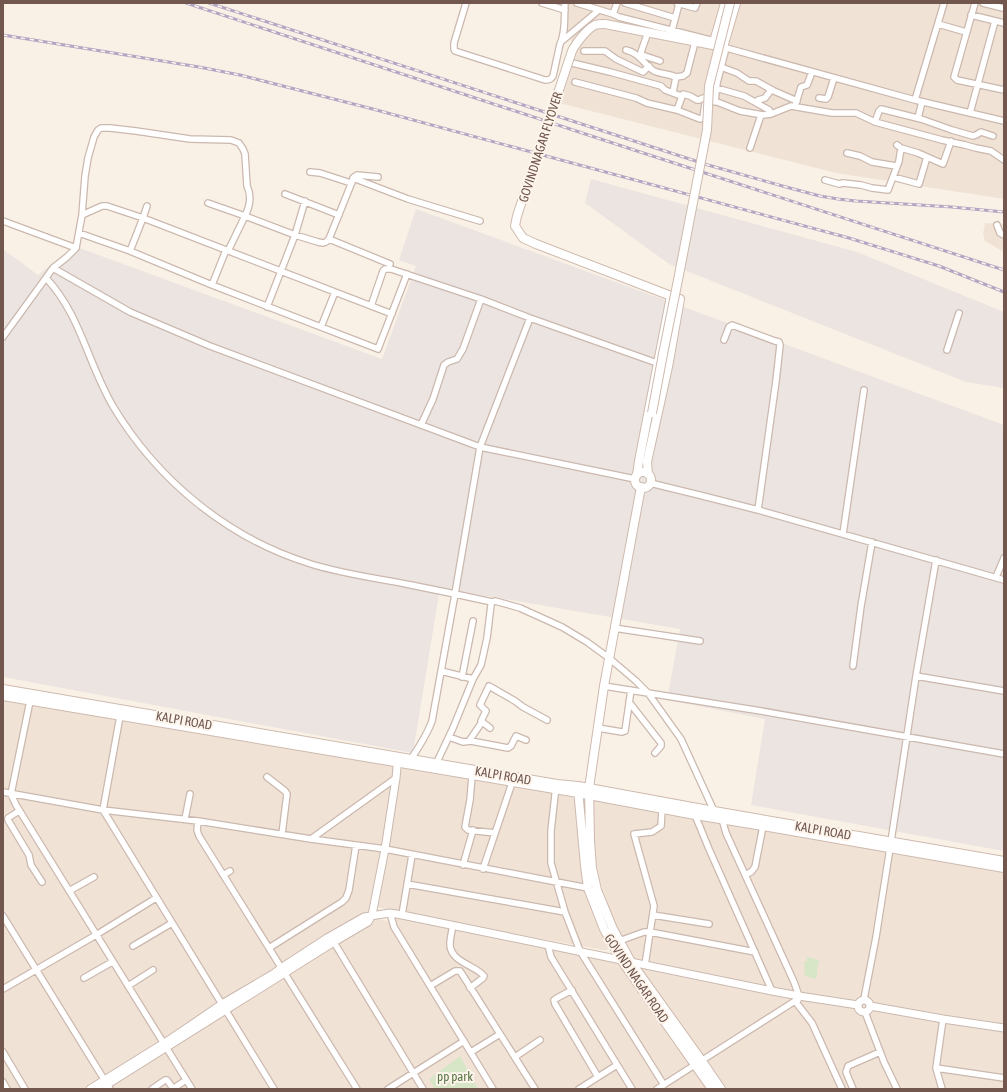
<svg xmlns="http://www.w3.org/2000/svg" width="1007" height="1092" font-family="'Asap Condensed',sans-serif">
  <style>
    .residential { fill: #f1e2d6 }
    .industrial { fill: #ebe4e0 }
    .green { fill: #d6e6c6 }
    .lines { fill: none; stroke-linecap: round; stroke-linejoin: round }
    .minor-casing { stroke: #cbb8ae; stroke-width: 8 }
    .tertiary-casing { stroke: #cbb8ae; stroke-width: 9 }
    .secondary-casing { stroke: #cfbaae; stroke-width: 10 }
    .minor { stroke: #fff; stroke-width: 5.5 }
    .tertiary { stroke: #fff; stroke-width: 7 }
    .secondary { stroke: #fff; stroke-width: 8 }
    .rail-casing { stroke: #b3a6c3; stroke-width: 3 }
    .rail { stroke: #fdf5ec; stroke-width: 1.5; stroke-dasharray: 4.5; stroke-linecap: butt }
    .secondary-bridge-casing { stroke: #cfbaae; stroke-width: 10; stroke-linecap: butt }
    .secondary-bridge { stroke: #fff; stroke-width: 8 }
    .labels { text-anchor: middle; stroke-width: 4; stroke-linejoin: round; paint-order: stroke }
    .street-label { font-size: 13px; fill: #71574e; stroke: #fdf5ec }
    .park-label { font-size: 13px; fill: #597647; stroke: #fdf5ec }
  </style>
  <rect width="100%" height="100%" fill="#faf1e6"/>
  <!-- residential -->
  <path class="residential" d="M561 3H1004V199L836 173 559 103 575 55Z
    M985 223 1004 224V252L985 241 983 234Z
    M3 697 393 765 392 787 386 824 369 911 88 1089H3Z
    M404 767 576 796 582 861 610 947 607 950H603L526 936 377 907 378 899 401 770Z
    M593 799 1004 869V1089H727L632 957 617 931 598 875 593 850Z
    M395 915 621 961 709 1089H103L370 920 377 919 394 922Z"/>
  <!-- industrial -->
  <path class="industrial" d="M591 179 857 252 1004 312V388L966 382 669 264 585 203Z
    M416 209 684 307 1004 425V851L751 805 765 719 667 700 680 629 440 588 413 753 3 677V249L38 275 74 246 382 359 416 266 399 260Z"/>
  <!-- green -->
  <path class="green" d="M807 957 819 960 817 970V975L816 979 805 976 804 962 807 961Z
    M460 1056 478 1089H435L429 1079Z"/>
  <g class="lines">
    <defs>
      <path id="minor" d="M466 3 454 43V49L455 51 545 80C550 80 551 79 553 76L560 44C566 32 564 16 565 3
        M542 3 565 10
        M577 3 613 14 617 3
        M625 3 675 18
        M677 3 695 8 697 3
        M975 3 954 77 957 80 1004 90
        M983 3 1003 8
        M613 14 619 17 714 41
        M971 15 1004 23
        M938 24 966 32
        M648 32 641 52 642 55 660 61
        M671 34 679 4
        M562 41 599 10
        M723 47 915 100 1004 121
        M626 50C640 53 644 65 654 71 661 74 669 74 676 77L673 92
        M584 51H605L616 59 643 72 649 66
        M568 62 610 72 661 86 665 90 681 96
        M721 67 737 73 749 81H756L774 91 797 101
        M676 77 683 76 687 73 695 42
        M575 82 636 98 647 103 677 110 700 119 703 118 705 104
        M716 88 744 96 769 110 771 114
        M819 98 826 99 828 97 834 78
        M915 100 944 3
        M715 102 717 83 726 48
        M755 102 758 100 765 98 771 90
        M796 103 801 87 807 85 812 72
        M677 110 683 94 690 96 697 100H699L703 98H707L740 111 763 115 771 114 791 106 832 113H856L875 122 942 140 965 145 976 148 991 151 1004 160
        M970 113 995 21
        M918 118 922 102
        M875 122 879 111 881 109 921 119 952 130 973 136 976 135 981 132 993 136
        M897 145 901 148 918 153 943 164 951 141
        M750 148 761 115
        M847 153 860 156 872 162 896 166
        M310 172 320 173 351 183
        M893 177 919 184 927 157
        M353 178 408 199 480 221
        M825 180 839 184 843 183 861 185 872 188 888 190 899 161 901 148
        M285 194 339 215
        M82 215 102 206H107L143 218 147 206
        M3 221 76 248 67 257 53 268
        M997 225 1000 233 1004 235
        M79 233 130 251 212 285 378 349 407 274
        M329 239 390 264
        M76 248 82 215 85 176 88 158 94 137 98 130 101 128H110L136 131 190 139 231 140 239 143 243 149 245 154 247 186C252 196 250 206 245 216L208 203
        M130 251 143 218 392 314
        M228 251 245 216 295 235 318 242 323 243 326 242 329 239 354 177 357 175 378 177
        M46 278C81 315 88 365 114 408 158 480 226 537 308 563 341 574 377 578 411 585 426 588 441 591 455 594L432 721C427 735 419 747 411 759L410 761
        M212 285 226 250
        M371 306 383 271 385 269H391L481 299 530 318 657 363
        M267 307 295 235 305 201
        M321 327 335 292
        M3 337 53 268 130 312 210 346 480 447 635 479
        M724 340 729 327 732 325 775 341 779 342 780 345 776 381 758 510
        M947 350 959 313
        M421 425 433 399 444 365 448 362 457 359 463 349 481 299
        M650 483 699 495 758 510 1004 580
        M843 534 864 390
        M996 577 1004 558
        M492 602 455 594 480 447 530 318
        M614 628 700 641
        M853 666 861 606 872 542
        M441 671 473 679
        M916 676 1004 691
        M462 677 473 621
        M604 686 761 711 1004 754
        M30 701 11 794 16 805 192 1089
        M629 702 661 743V746L655 753
        M120 716 103 810 274 1089
        M490 728 481 721 486 711 480 705 489 686 515 701 523 707 547 720
        M598 728 622 732 625 731 631 690
        M449 737 463 742 471 741 508 748 511 746 516 736 526 740
        M469 741 482 722
        M436 764 453 728 473 679 481 665 487 638 491 605 492 602 495 601 520 608 562 627 587 642 609 658 636 681 648 693 681 739 714 811
        M472 776 470 800 465 827 468 830 495 833
        M267 777 285 791 287 794 282 834
        M556 786 551 831V863L565 912 580 951 664 1085
        M3 792 103 810 198 821 311 839 385 849 588 888
        M19 811 8 818V820L29 855 31 865 42 882
        M695 815 709 849 772 991
        M185 819 190 794
        M198 821 197 830 199 836 357 1089
        M311 839 396 778
        M463 865 473 830
        M483 869 512 783
        M223 875 230 871
        M745 875 751 872 755 867 763 826
        M407 884 565 912
        M69 891 94 877
        M390 913 394 927 493 1089
        M402 915 412 855
        M653 915 709 924
        M3 916 110 1089
        M453 925C452 931 450 938 450 944 450 962 475 965 484 976L483 978 470 988
        M332 939 423 1089
        M619 941 644 932H650L755 952
        M548 945 551 957 632 1089
        M133 946 172 923
        M269 948 342 902 346 898 349 890 356 845
        M645 965 654 906 634 834 652 832 661 826 662 809
        M84 978 112 962
        M128 986 153 970
        M430 986 455 971H460L535 1089
        M3 989 96 935 156 898
        M572 990 557 998 554 1000 555 1004 598 1077
        M864 999 876 937 890 848 916 676 936 560
        M795 1001 812 1023 842 1089
        M865 1012 884 1062 897 1089
        M943 1019 936 1068 1004 1078
        M3 1052 25 1089
        M471 1052 500 1034
        M515 1057 540 1040
        M936 1068 942 1089
        M3 1082 7 1089
        M152 1089 165 1080H167L172 1087 174 1088 186 1080
        M388 1089 464 1041
        M579 1089 617 1065
        M657 1089 795 1001 798 1000 799 996 794 982 726 833 722 819
        M853 1089 846 1072 848 1066 880 1052"/>
      <path id="tertiary" d="M858 1006a6 6 0 1 1 12 0a6 6 0 1 1-12 0Z
        M870 1006 943 1019 1004 1028
        M90 1089 172 1038 222 1004 273 974 281 968 327 938 364 917 390 913 402 915 772 991 799 996 858 1005
        M100 1089 334 942 368 922 372 915 385 849 396 778 398 757"/>
      <path id="secondary" d="M605 24 723 47 736 3
        M713 45 725 3
        M536 244 671 296
        M635 480a8 8 0 1 1 16 0a8 8 0 1 1-16 0Z
        M637 475 639 461 671 296 680 299 668 367 647 462 648 474
        M641 487 604 686 589 788 590 840 592 868 597 890 613 929 631 962 702 1061 721 1089
        M3 689 557 784 578 786 714 811 1004 861
        M3 696 578 793 695 815 763 826 1004 868
        M578 789 585 866 588 888 604 929 622 961 712 1089"/>
    </defs>
    <!-- minor casing -->
    <use href="#minor" class="minor-casing"/>
    <!-- tertiary casing -->
    <use href="#tertiary" class="tertiary-casing"/>
    <!-- secondary casing -->
    <use href="#secondary" class="secondary-casing"/>
    <!-- minor -->
    <use href="#minor" class="minor"/>
    <!-- tertiary -->
    <use href="#tertiary" class="tertiary"/>
    <!-- secondary -->
    <use href="#secondary" class="secondary"/>
    <defs>
      <path id="rail" d="M186 3 634 150 1004 270
        M209 3 708 165 786 187 820 196 838 199 856 201 952 207 1004 212
        M3 35 199 67 240 75 369 108 849 238 939 266 1004 292"/>
    </defs>
    <!-- rail casing -->
    <use href="#rail" class="rail-casing"/>
    <!-- rail -->
    <use href="#rail" class="rail"/>
    <defs>
      <path id="secondary-bridge" d="M536 244 523 238 515 226 517 216 572 51C576 43 587 29 595 25 598 24 601 24 605 24
        M652 413 663 354 678 280 707 130 709 86 730 3"/>
    </defs>
    <!-- secondary-bridge casing -->
    <use href="#secondary-bridge" class="secondary-bridge-casing"/>
    <!-- secondary-bridge -->
    <use href="#secondary-bridge" class="secondary-bridge"/>
  </g>
  <g class="labels">
    <!-- street labels -->
    <g class="street-label">
      <text transform="translate(540 147) rotate(-72)" y="5">GOVINDNAGAR FLYOVER</text>
      <text transform="translate(184 720) rotate(10)" y="5">KALPI ROAD</text>
      <text transform="translate(503 775) rotate(10)" y="5">KALPI ROAD</text>
      <text transform="translate(823 830) rotate(10)" y="5">KALPI ROAD</text>
      <text transform="translate(637 978) rotate(56)" y="5">GOVIND NAGAR ROAD</text>
    </g>
    <!-- park labels -->
    <g class="park-label">
      <text x="455" y="1081">pp park</text>
    </g>
  </g>
  <!-- border -->
  <rect width="1007" height="1092" fill="none" stroke="#71574e" stroke-width="8"/>
</svg>
